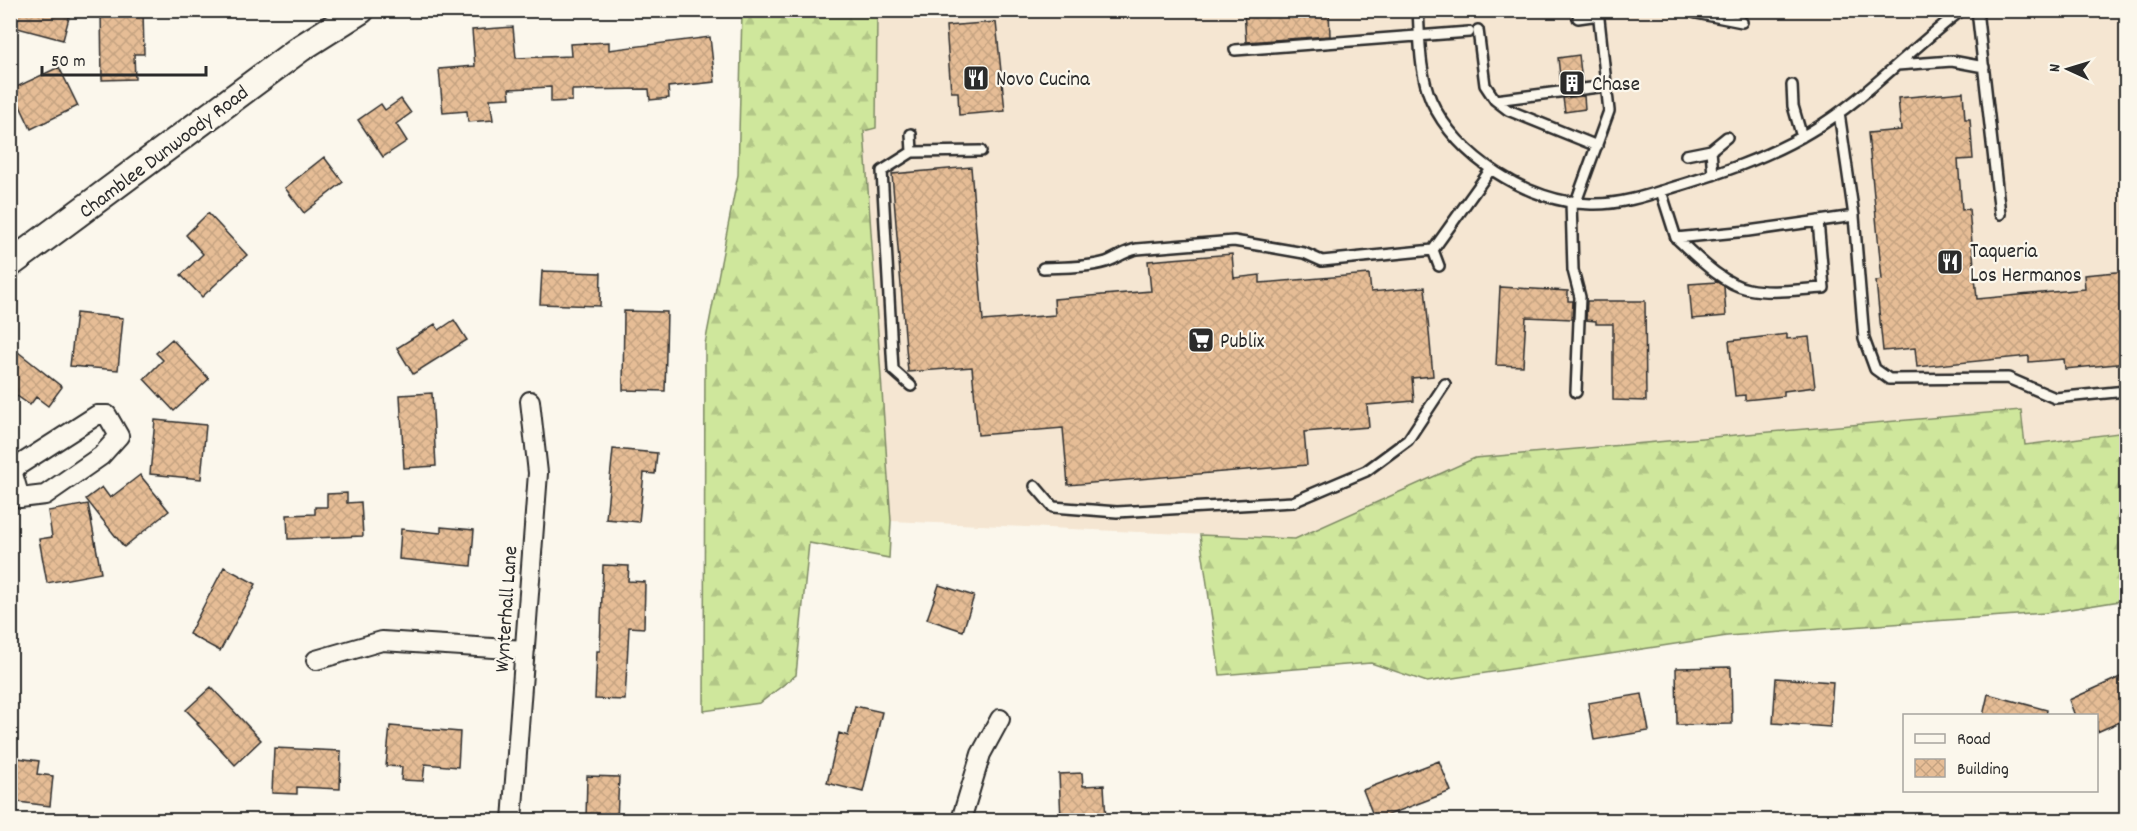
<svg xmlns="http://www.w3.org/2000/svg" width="2137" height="831" font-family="Dekko,sans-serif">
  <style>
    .built { fill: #f5e6d2 }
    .forest { fill: url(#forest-firs); stroke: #7d8964; stroke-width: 1.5 }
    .building { fill: url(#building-cross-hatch); stroke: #2b2b2b; stroke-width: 1.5 }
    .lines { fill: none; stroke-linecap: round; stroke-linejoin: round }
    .lane-casing { stroke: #2b2b2b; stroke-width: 14 }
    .street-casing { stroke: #2b2b2b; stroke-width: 22 }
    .secondary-casing { stroke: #2b2b2b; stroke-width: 30 }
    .lane { stroke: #fbf7ec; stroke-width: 9 }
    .street { stroke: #fbf7ec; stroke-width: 18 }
    .secondary { stroke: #fbf7ec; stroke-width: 26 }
    .labels { text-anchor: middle; stroke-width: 4.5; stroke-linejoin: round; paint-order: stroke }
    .poi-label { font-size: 21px; fill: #2b2b2b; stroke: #fbf7ec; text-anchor: start }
    .street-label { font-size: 21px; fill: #2b2b2b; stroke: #fbf7ec }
  </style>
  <defs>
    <pattern id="forest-firs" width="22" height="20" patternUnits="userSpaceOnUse" patternTransform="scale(1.5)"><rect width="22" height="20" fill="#cfe79c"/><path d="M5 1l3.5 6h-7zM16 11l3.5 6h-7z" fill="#b2c687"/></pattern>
    <pattern id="building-cross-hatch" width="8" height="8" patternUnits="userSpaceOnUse" patternTransform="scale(1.5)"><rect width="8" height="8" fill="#e6bd96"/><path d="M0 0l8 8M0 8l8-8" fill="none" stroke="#c5a381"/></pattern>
  </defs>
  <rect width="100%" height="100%" fill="#fbf7ec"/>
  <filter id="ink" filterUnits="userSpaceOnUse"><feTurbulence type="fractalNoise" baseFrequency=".0167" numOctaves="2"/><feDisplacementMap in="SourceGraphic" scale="12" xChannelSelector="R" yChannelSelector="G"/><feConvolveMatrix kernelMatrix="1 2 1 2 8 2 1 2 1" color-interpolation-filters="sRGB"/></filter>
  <g filter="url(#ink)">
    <!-- built -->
    <path class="built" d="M877 11H2126V432L2025 445 2021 410 1475 458 1295 539 891 521 864 131 876 128Z"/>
    <!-- forest -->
    <path class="forest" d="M742 11H877L876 128 864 131 891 521 889 558 809 543 796 675 760 703 704 711 705 344 738 175Z
      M2021 410 2025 445 2126 432V600L2045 613 1727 636 1427 682 1371 663 1220 675 1200 535 1295 539 1475 458Z"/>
    <!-- building -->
    <path class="building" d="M10 10H71L63 40 10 26Z
      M101 10H143L144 54H134L135 79 102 80Z
      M1244 10H1329L1330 36 1246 42Z
      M996 22 1005 111 959 115 958 92H951L946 26Z
      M513 27 516 58 571 56 570 44 609 42V50L710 37 715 82 668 87 669 98 650 100 649 89 572 90V101L551 102V87L509 89 510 98 490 99 493 120 468 122 467 111 443 113 439 69 475 66 472 30Z
      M1579 55 1582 82 1561 85 1558 58Z
      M59 67 78 106 31 129 12 89Z
      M1963 92 1965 119H1970L1973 159 1958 160 1962 210 1969 209 1977 299 2085 289 2084 275 2127 271V363L2065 369 2064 359 2029 362V356L1917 367 1915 348 1883 351 1876 281 1882 280 1868 133 1901 130 1898 98Z
      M1584 96 1585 109 1565 112 1563 98Z
      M401 99 411 113 396 124 407 141 383 157 358 120 381 104 385 110Z
      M324 157 343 182 304 213 285 188Z
      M971 167 983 321 1055 315 1054 299 1151 291 1148 261 1232 254 1234 278 1260 275V283L1369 274 1371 292 1425 287 1433 376 1412 378 1414 401 1367 405 1369 427 1304 432 1307 465 1068 485 1063 428 978 435 972 367 908 372 892 174Z
      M208 213 247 255 202 297 181 275 203 254 186 235Z
      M542 271 601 273 600 306 540 304Z
      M1717 282 1724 286 1726 316 1692 319 1689 284Z
      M1500 287 1568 291V301H1573L1572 319 1526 317 1523 366 1496 365Z
      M1587 301H1645L1646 401 1613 400V324H1596V321L1586 320Z
      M624 311 667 312 665 391 623 390Z
      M76 313 123 318 118 370 70 366Z
      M454 320 467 340 413 374 397 348 435 324 439 330Z
      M1787 334V339L1809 337 1815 387 1784 391V396L1745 400V395L1735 396 1729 341Z
      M172 339 209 379 174 411 144 379 163 360 156 353Z
      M18 352 62 387 48 406 36 397 30 405 10 391V361Z
      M432 393 436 466 404 468 400 395Z
      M155 420 206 425 201 479 150 474Z
      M613 449 657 453 655 474 644 473 639 522 606 519Z
      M140 475 169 511 124 547 86 499 102 487 110 498Z
      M347 493V503L361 502 363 536 288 539 287 515 315 514V507H327V494Z
      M88 504 101 573 47 583 39 539 52 537 48 511Z
      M441 527 474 530 471 566 399 559 401 529 441 533Z
      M603 565 629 566 628 581 645 582 644 628 629 627 625 700 595 699 597 651H600Z
      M224 567 256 584 220 651 189 634Z
      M939 585 974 596 963 631 927 619Z
      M1731 667 1732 724 1677 725 1676 668Z
      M2127 674V719L2097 732V716H2075L2069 700Z
      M1776 678 1833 682 1830 727 1773 723Z
      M211 687 261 740 235 765 197 724 199 723 186 710Z
      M1642 694 1649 731 1594 740 1588 703Z
      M1988 694 2047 710 2046 716H1983Z
      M855 706 882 712 863 792 827 783 839 733 848 736Z
      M390 726 460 732 458 767 425 764 423 781 401 780 402 767 386 766Z
      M274 748 341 751 340 789 297 787V794L272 793Z
      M18 758 39 761 37 774 53 776 50 806 10 801V770L17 771Z
      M1439 761 1451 791 1375 820 1363 790Z
      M1082 773 1083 786 1104 785 1106 820H1061L1059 774Z
      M587 776 619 777 617 820H586Z"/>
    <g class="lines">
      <defs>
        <path id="lane" d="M1418 10C1420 40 1419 72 1431 100 1456 157 1529 203 1591 204 1618 205 1646 196 1671 188 1718 174 1767 158 1810 132 1866 99 1910 49 1962 10
          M1696 10V13L1742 22
          M1977 10 2000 214
          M1578 18 1599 15
          M1478 30 1485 85 1495 100 1508 110 1597 146
          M1235 50 1469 32
          M1897 65 1952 61 1984 67
          M1792 85 1793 106 1802 137
          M1495 100 1607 86
          M1839 113 1854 216 1864 339 1875 369 1889 379 2008 378 2055 398 2126 391
          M911 134 912 152 981 151
          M1686 155 1711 150
          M1713 175 1711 150 1727 137
          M1661 191 1676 238 1748 231 1854 216
          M1571 201 1573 270 1580 297 1576 392
          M1576 202 1609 111 1598 10
          M1676 238C1696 256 1721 283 1748 289 1772 294 1800 289 1824 288L1818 221
          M1433 250 1439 266
          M1043 268C1063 267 1086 268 1106 262 1117 258 1125 251 1137 249L1234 241 1304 253 1322 261 1433 250 1491 169
          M911 386 893 370 882 171 912 152
          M1035 486 1053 507 1117 512 1293 502 1366 471 1408 440 1445 384"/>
        <path id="street" d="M97 415H107L119 436 101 456 45 495 20 498 13 474 16 467Z
          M316 660 382 641 525 650
          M512 820 538 473 530 401
          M961 820 981 754 1000 719"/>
        <path id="secondary" d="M10 264 301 48 361 10"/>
      </defs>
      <!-- lane casing -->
      <use href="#lane" class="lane-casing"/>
      <!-- street casing -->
      <use href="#street" class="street-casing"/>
      <!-- secondary casing -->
      <use href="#secondary" class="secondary-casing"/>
      <!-- lane -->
      <use href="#lane" class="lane"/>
      <!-- street -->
      <use href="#street" class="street"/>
      <!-- secondary -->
      <use href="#secondary" class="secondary"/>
    </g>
  </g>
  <!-- icons -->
  <defs>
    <symbol id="restaurant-square" viewBox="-11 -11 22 22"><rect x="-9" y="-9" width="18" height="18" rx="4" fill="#2b2b2b" stroke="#fbf7ec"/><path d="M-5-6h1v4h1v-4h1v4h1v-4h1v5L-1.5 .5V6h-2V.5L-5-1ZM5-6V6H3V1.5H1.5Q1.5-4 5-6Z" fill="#fff"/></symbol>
    <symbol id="building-square" viewBox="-11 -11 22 22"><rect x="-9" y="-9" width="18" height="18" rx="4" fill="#2b2b2b" stroke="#fbf7ec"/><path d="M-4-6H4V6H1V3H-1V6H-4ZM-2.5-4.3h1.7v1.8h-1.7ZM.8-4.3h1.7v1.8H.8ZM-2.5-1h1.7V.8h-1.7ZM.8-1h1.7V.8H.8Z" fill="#fff"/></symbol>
    <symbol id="supermarket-square" viewBox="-11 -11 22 22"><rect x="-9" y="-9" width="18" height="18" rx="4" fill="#2b2b2b" stroke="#fbf7ec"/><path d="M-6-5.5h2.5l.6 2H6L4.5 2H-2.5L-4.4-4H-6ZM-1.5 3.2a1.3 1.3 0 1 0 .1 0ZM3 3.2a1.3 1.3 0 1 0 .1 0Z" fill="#fff"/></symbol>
  </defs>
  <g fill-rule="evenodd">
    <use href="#restaurant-square" x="961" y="63" width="30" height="30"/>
    <use href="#building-square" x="1557" y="68" width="30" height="30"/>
    <use href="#restaurant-square" x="1935" y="247" width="30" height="30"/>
    <use href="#supermarket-square" x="1186" y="325" width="30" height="30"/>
  </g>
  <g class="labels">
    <!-- poi labels -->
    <g class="poi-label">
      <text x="996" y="85">Novo Cucina</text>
      <text x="1592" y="90">Chase</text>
      <text x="1970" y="257">Taqueria<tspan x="1970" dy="24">Los Hermanos</tspan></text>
      <text x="1220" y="347">Publix</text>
    </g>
    <!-- street labels -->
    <g class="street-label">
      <text transform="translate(163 151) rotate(-37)" y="7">Chamblee Dunwoody Road</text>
      <text transform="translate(505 609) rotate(-86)" y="7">Wynterhall Lane</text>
    </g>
  </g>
  <!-- margin -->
  <rect width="2137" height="831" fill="none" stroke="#fbf7ec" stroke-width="36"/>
  <rect x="18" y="18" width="2101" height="795" fill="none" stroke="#2b2b2b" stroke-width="2" filter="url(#ink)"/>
  <!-- legend -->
  <rect x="1903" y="714" width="195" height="78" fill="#fbf7ec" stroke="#a8a59f" stroke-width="1.5"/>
  <rect x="1915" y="734" width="30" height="9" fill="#fbf7ec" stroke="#a8a59f" stroke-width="1.5"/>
  <text x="1957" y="744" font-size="18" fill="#2b2b2b">Road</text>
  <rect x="1915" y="759" width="30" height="18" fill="url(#building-cross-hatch)" stroke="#a8a59f" stroke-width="1.5"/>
  <text x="1957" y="774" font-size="18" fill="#2b2b2b">Building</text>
  <!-- north arrow -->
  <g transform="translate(2068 69) rotate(274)" stroke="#fbf7ec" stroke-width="4.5" paint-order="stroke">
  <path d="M0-4.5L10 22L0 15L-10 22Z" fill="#2b2b2b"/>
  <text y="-9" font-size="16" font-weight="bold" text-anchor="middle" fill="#2b2b2b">N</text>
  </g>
  <!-- scale -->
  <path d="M42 66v9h164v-9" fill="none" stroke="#2b2b2b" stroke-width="3"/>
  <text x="51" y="66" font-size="18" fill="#2b2b2b" stroke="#fbf7ec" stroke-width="4.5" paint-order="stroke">50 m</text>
</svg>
